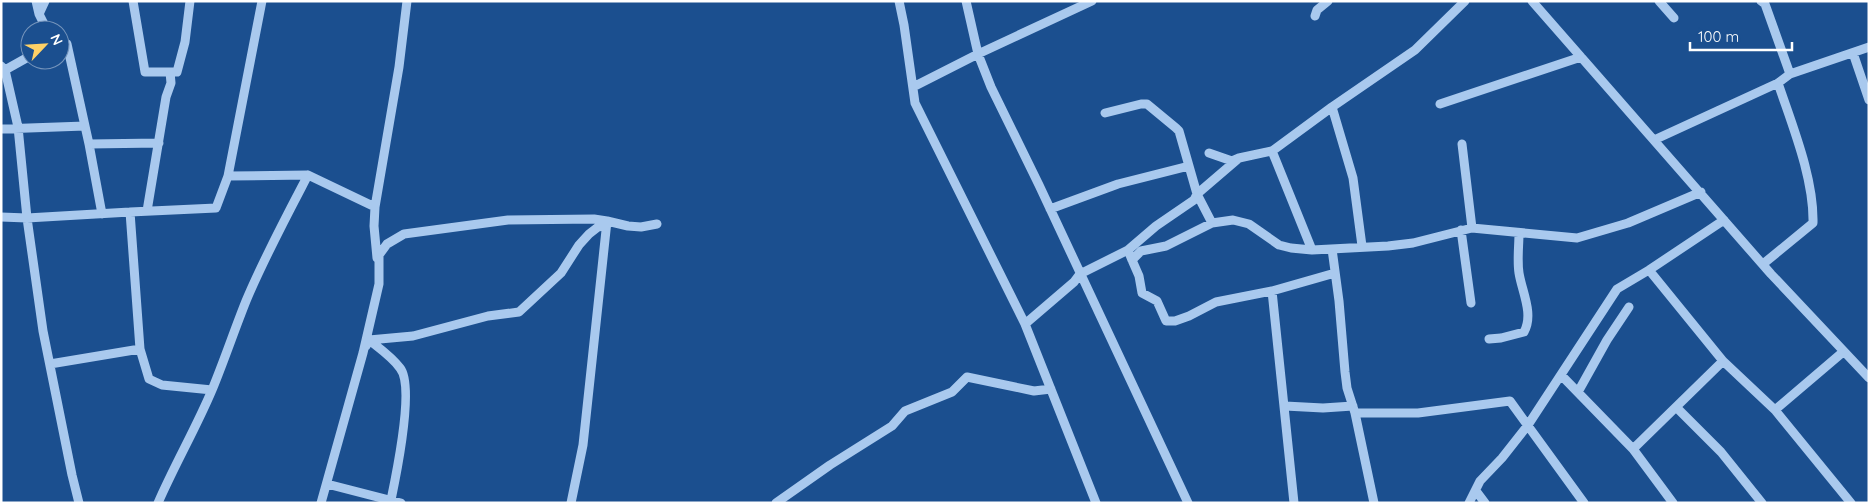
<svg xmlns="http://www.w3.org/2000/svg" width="1870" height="504" font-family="Quicksand,sans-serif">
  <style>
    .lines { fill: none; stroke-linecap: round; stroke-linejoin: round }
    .minor { stroke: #a9c9ee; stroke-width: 9 }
  </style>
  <rect width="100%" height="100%" fill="#1b4f8f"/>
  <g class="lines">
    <!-- minor -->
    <path class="minor" d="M36 1 39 14 47 30
      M133 1 145 72H170
      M899 1 904 25 915 103 1025 324 1096 503
      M966 1 978 54 991 87 1039 185 1188 503
      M1532 1 1771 274 1869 378
      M1659 1 1674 18
      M39 14 45 1
      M1315 16 1317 10 1328 1
      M60 43 67 44 85 126
      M1853 53 1869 100
      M1 66 5 70 18 127 27 218 43 331 72 475 79 503
      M5 70 30 56
      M1790 74 1869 47
      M913 87 978 54 1092 1
      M1440 104 1581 57
      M1332 107 1353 178 1362 246
      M1105 113 1141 104H1147L1176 128 1179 131 1197 194 1212 223
      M1 129 85 126 89 144 159 143
      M1654 140 1778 83 1790 74 1765 4 1761 1
      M89 144 102 214
      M1462 144 1472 228
      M1272 151 1312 250
      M1209 153 1232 161 1239 158
      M228 176 308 175 375 207
      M1050 209 1118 184 1189 166
      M147 211 166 97 171 83 170 72H177L185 42 190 1
      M1 217 27 218 130 212
      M607 221 628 226 641 227 657 224
      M1461 230 1471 303
      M1332 249 1339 301 1345 372 1347 388 1355 413 1374 503
      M1128 250 1132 260 1141 251 1166 246 1212 223 1233 220 1249 224 1279 245 1291 248 1312 250 1388 246 1413 243 1472 228 1577 238 1628 223 1701 192
      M377 258 374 226 375 207 399 67 407 1
      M1132 260 1139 276 1142 293 1157 301 1166 321H1175L1189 316 1216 302 1272 291 1335 273
      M1763 264 1813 223C1814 178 1792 125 1778 83
      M1649 270 1723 361 1775 410 1843 352
      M379 284V255L387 244 404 234 508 220 594 219 607 221 583 445 571 503
      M1272 291 1294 503
      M1025 324 1074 282 1080 274 1128 250 1156 226 1194 200 1197 194 1239 158 1272 151 1332 107 1415 50 1465 1
      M1489 339 1501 338 1524 332C1534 314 1522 292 1519 273 1517 260 1519 246 1519 233
      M369 340C379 348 392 357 400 368 415 386 396 476 391 500
      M366 346 369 340 413 336 488 316 519 312 561 273 579 245 589 234 598 227 607 225
      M140 349 149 379 162 385 212 390
      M50 364 140 349 130 212 216 208 228 176 262 1
      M1561 375 1633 449 1673 503
      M1578 392 1607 340 1629 307
      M1285 406 1323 408 1353 406
      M1676 407 1721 452 1762 503
      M1775 410 1851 503
      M1355 413H1418L1510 401 1584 503
      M1633 449 1723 361
      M327 484 401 503
      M1476 491 1485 503
      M158 503C175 464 196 428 212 390 224 361 234 331 246 301 264 258 286 217 308 175
      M321 503 363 353 379 284V278
      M776 503 830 465 892 426 905 411 952 392 967 377 1034 391 1051 389
      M1469 503 1480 481 1502 458 1528 425 1617 289 1649 270 1724 220"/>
  </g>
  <!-- border -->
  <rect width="1870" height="504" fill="none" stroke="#ffffff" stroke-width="5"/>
  <!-- north arrow -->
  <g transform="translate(45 45) rotate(65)"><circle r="24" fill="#1b4f8f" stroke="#7695bc"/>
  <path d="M0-4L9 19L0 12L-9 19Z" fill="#ffd166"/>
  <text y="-8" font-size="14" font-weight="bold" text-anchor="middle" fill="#ffffff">N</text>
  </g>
  <!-- scale -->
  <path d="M1690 42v8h102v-8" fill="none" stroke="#ffffff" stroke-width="2.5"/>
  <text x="1698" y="42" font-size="15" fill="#ffffff" stroke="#1b4f8f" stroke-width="4" paint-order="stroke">100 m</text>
</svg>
